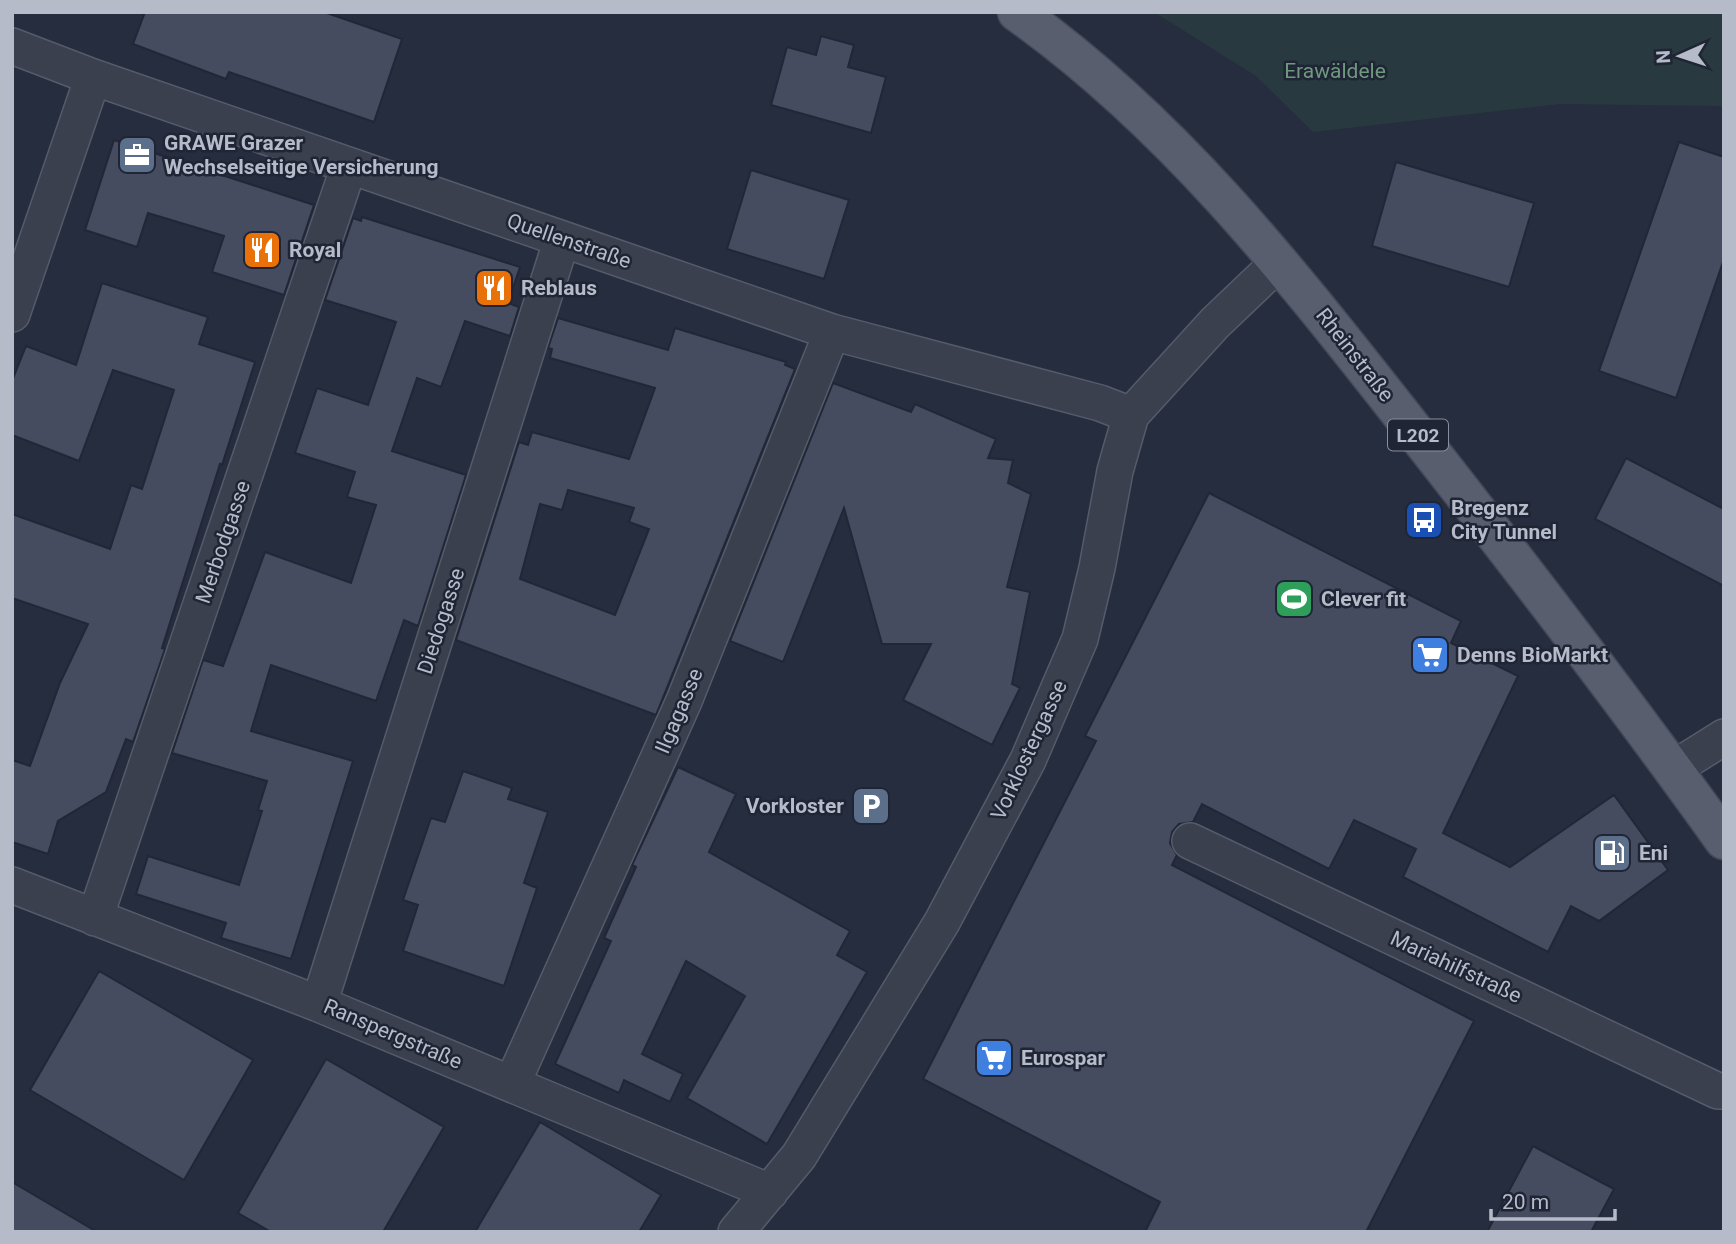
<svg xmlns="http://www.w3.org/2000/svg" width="1736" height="1244" font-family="Roboto,sans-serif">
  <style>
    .green { fill: #283a3f }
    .building { fill: #454c60; stroke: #212736; stroke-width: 2; fill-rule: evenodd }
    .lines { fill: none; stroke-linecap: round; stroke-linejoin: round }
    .minor-casing { stroke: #555b69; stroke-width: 38 }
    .primary-casing { stroke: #434958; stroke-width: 41 }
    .minor { stroke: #3a404e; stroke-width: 35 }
    .primary { stroke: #585e6e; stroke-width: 38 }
    .labels { text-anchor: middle; stroke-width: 5; stroke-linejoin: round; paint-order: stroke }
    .shield { fill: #1f2534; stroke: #898e9c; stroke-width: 2 }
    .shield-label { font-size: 19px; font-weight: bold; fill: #b6bbc9 }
    .park-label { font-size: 21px; fill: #6e997e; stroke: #1f2534 }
    .poi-label { font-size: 21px; font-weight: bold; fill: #b6bbc9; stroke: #1f2534; text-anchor: start }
    .street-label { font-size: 21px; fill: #b6bbc9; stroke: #1f2534 }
  </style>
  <rect width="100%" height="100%" fill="#262d3e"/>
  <!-- green -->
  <path class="green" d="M1154 12H1724V106L1560 104 1313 132 1256 76Z"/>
  <!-- building -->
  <path class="building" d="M145 12H324L402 39 374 122 229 72 226 79 133 44Z
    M821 36 854 45 848 67 886 77 871 133 771 105 787 47 816 55Z
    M114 140 314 205 284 295 212 272 224 236 148 213 137 247 85 230Z
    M1679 142 1724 157V259L1676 398 1599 371Z
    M1396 162 1534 203 1509 287 1372 246Z
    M751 170 849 200 824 279 727 249Z
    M362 217 520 267 508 303 519 307 510 336 465 321 441 387 417 378 392 451 466 475 418 626 404 620 376 701 271 665 251 731 353 761 291 959 221 938 226 923 136 894 148 856 239 885 262 811 258 810 267 781 172 753 203 660 223 666 265 552 351 583 376 505 347 497 355 472 295 453 317 388 368 405 396 322 325 300 353 218 361 221Z
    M102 283 208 317 199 344 255 362 222 465 220 464 162 648 165 649 133 742 126 739 106 792 58 821 48 854 12 842V760L30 766 60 683 88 624 12 598V514L110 549 131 485 142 489 174 390 113 370 79 461 12 435V381L26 346 76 365Z
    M558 318 668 350 675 328 786 362 785 365 795 369 656 715 456 640 519 442 528 445 532 432 629 459 655 388 550 358 552 349 548 348ZM568 490 634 508 629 522 649 529 615 615 520 579 540 504 562 510Z
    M833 383 911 412 915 404 996 439 988 458 1013 460 1008 483 1031 494 1007 587 1030 592 1012 684 1020 688 992 745 903 700 931 644H882L844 508 783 662 730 641Z
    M1626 458 1724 509V586L1595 519Z
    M1209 493 1461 621 1451 643 1518 676 1443 833 1510 867 1614 795 1668 870 1599 921 1571 906 1548 952 1403 877 1416 849 1354 820 1329 869 1202 804 1193 822 1179 824 1172 832 1170 843 1177 855 1172 865 1474 1021 1366 1232H1145L1160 1202 923 1079 1096 741 1085 736Z
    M678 767 736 794 709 852 850 931 837 955 867 972 767 1144 687 1098 745 996 686 961 642 1054 683 1074 670 1102 624 1080 619 1093 555 1064 611 941 604 938 636 867 632 865Z
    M463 771 512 788 508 799 548 812 524 883 537 888 504 986 403 951 418 905 403 900 431 818 445 822Z
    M99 971 253 1060 184 1180 30 1090Z
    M326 1059 444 1127 383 1232H271L238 1213Z
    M540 1122 661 1195 639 1232H475Z
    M1533 1146 1614 1189 1591 1232H1487Z
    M12 1182 97 1232H12Z"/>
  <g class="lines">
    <defs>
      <path id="minor" d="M12 46 93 77 832 332 1100 403 1131 415
        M12 314 93 77
        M1673 769 1724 737
        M1190 841 1718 1091H1724
        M12 885 319 1004 770 1192
        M95 918 349 166
        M319 1004 562 239
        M512 1084 684 701 832 332
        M736 1232 799 1156 942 922 1028 760 1080 639 1097 568 1115 471 1131 415 1215 323 1279 262"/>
      <path id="primary" d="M1017 12C1176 125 1293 277 1412 428 1519 564 1624 700 1724 840"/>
    </defs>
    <!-- minor casing -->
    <use href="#minor" class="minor-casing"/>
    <!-- primary casing -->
    <use href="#primary" class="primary-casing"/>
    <!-- minor -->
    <use href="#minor" class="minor"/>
    <!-- primary -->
    <use href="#primary" class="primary"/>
  </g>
  <!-- icons -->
  <defs>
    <symbol id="office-square" viewBox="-11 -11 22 22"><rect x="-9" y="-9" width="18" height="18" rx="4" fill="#5c6f8a" stroke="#1f2534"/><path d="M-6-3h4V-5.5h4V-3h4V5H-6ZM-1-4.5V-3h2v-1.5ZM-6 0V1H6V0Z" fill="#fff"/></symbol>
    <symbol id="restaurant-square" viewBox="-11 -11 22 22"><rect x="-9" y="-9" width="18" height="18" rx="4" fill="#e8710a" stroke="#1f2534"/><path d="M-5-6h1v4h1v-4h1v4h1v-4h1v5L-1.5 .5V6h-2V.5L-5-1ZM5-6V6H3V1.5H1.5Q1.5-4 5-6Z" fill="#fff"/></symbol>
    <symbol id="bus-square" viewBox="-11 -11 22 22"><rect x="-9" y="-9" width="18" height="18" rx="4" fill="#1a4fb4" stroke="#1f2534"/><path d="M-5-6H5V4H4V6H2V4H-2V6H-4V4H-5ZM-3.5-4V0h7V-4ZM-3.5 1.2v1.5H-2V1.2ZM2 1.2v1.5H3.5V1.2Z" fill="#fff"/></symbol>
    <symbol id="stadium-square" viewBox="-11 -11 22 22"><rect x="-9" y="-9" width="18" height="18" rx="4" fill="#2e9e5b" stroke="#1f2534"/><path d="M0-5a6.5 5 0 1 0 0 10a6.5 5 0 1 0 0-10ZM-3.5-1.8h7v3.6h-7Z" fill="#fff"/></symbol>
    <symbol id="supermarket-square" viewBox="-11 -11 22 22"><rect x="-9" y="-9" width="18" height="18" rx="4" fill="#3f7fe0" stroke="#1f2534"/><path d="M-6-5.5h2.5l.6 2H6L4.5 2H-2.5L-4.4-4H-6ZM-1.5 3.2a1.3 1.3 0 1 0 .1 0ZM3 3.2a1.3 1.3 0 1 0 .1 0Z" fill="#fff"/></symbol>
    <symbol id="parking-square" viewBox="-11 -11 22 22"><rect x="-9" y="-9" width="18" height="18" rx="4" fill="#5c6f8a" stroke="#1f2534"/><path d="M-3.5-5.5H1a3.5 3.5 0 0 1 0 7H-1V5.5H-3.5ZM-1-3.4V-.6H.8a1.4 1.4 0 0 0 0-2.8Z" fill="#fff"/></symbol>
    <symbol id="fuel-square" viewBox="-11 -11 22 22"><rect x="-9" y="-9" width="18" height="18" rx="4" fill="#5c6f8a" stroke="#1f2534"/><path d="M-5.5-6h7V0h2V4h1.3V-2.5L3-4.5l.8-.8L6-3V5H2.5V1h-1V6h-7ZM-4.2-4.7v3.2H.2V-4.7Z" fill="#fff"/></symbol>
  </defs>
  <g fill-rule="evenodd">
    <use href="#office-square" x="115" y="133" width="44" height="44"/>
    <use href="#restaurant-square" x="240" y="228" width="44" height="44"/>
    <use href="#restaurant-square" x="472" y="266" width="44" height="44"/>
    <use href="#bus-square" x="1402" y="498" width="44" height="44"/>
    <use href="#stadium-square" x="1272" y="577" width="44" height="44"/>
    <use href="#supermarket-square" x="1408" y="633" width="44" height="44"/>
    <use href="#parking-square" x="849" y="784" width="44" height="44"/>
    <use href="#fuel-square" x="1590" y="831" width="44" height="44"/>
    <use href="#supermarket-square" x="972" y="1036" width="44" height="44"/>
  </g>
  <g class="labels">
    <!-- shield labels -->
    <rect class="shield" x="1388" y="419.5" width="60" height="31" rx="5"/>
    <g class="shield-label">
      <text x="1418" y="442">L202</text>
    </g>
    <!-- park labels -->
    <g class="park-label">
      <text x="1335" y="78">Erawäldele</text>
    </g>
    <!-- poi labels -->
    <g class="poi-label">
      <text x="164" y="150">GRAWE Grazer<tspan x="164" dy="24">Wechselseitige Versicherung</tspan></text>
      <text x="289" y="257">Royal</text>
      <text x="521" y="295">Reblaus</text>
      <text x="1451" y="515">Bregenz<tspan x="1451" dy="24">City Tunnel</tspan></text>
      <text x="1321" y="606">Clever fit</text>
      <text x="1457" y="662">Denns BioMarkt</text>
      <text x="844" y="813" text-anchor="end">Vorkloster</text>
      <text x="1639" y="860">Eni</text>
      <text x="1021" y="1065">Eurospar</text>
    </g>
    <!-- street labels -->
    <g class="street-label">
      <text transform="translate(569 241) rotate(19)" y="7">Quellenstraße</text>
      <text transform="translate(1355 355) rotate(52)" y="7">Rheinstraße</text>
      <text transform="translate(223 542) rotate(-71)" y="7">Merbodgasse</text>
      <text transform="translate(441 621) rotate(-72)" y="7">Diedogasse</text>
      <text transform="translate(679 711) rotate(-67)" y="7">Ilgagasse</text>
      <text transform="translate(1029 750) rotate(-65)" y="7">Vorklostergasse</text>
      <text transform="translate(1456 967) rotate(25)" y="7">Mariahilfstraße</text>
      <text transform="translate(393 1034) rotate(23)" y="7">Ranspergstraße</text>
    </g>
  </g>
  <!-- border -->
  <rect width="1736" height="1244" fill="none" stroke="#b6bbc9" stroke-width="28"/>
  <!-- north arrow -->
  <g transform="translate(1680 56) rotate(267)" stroke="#1f2534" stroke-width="5" paint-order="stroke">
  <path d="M0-5L12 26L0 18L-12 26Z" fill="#b6bbc9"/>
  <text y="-10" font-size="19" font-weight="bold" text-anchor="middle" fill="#b6bbc9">N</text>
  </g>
  <!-- scale -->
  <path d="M1491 1209v10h124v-10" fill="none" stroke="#b6bbc9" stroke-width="3.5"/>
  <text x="1502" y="1209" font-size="21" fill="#b6bbc9" stroke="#1f2534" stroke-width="5" paint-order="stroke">20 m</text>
</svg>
